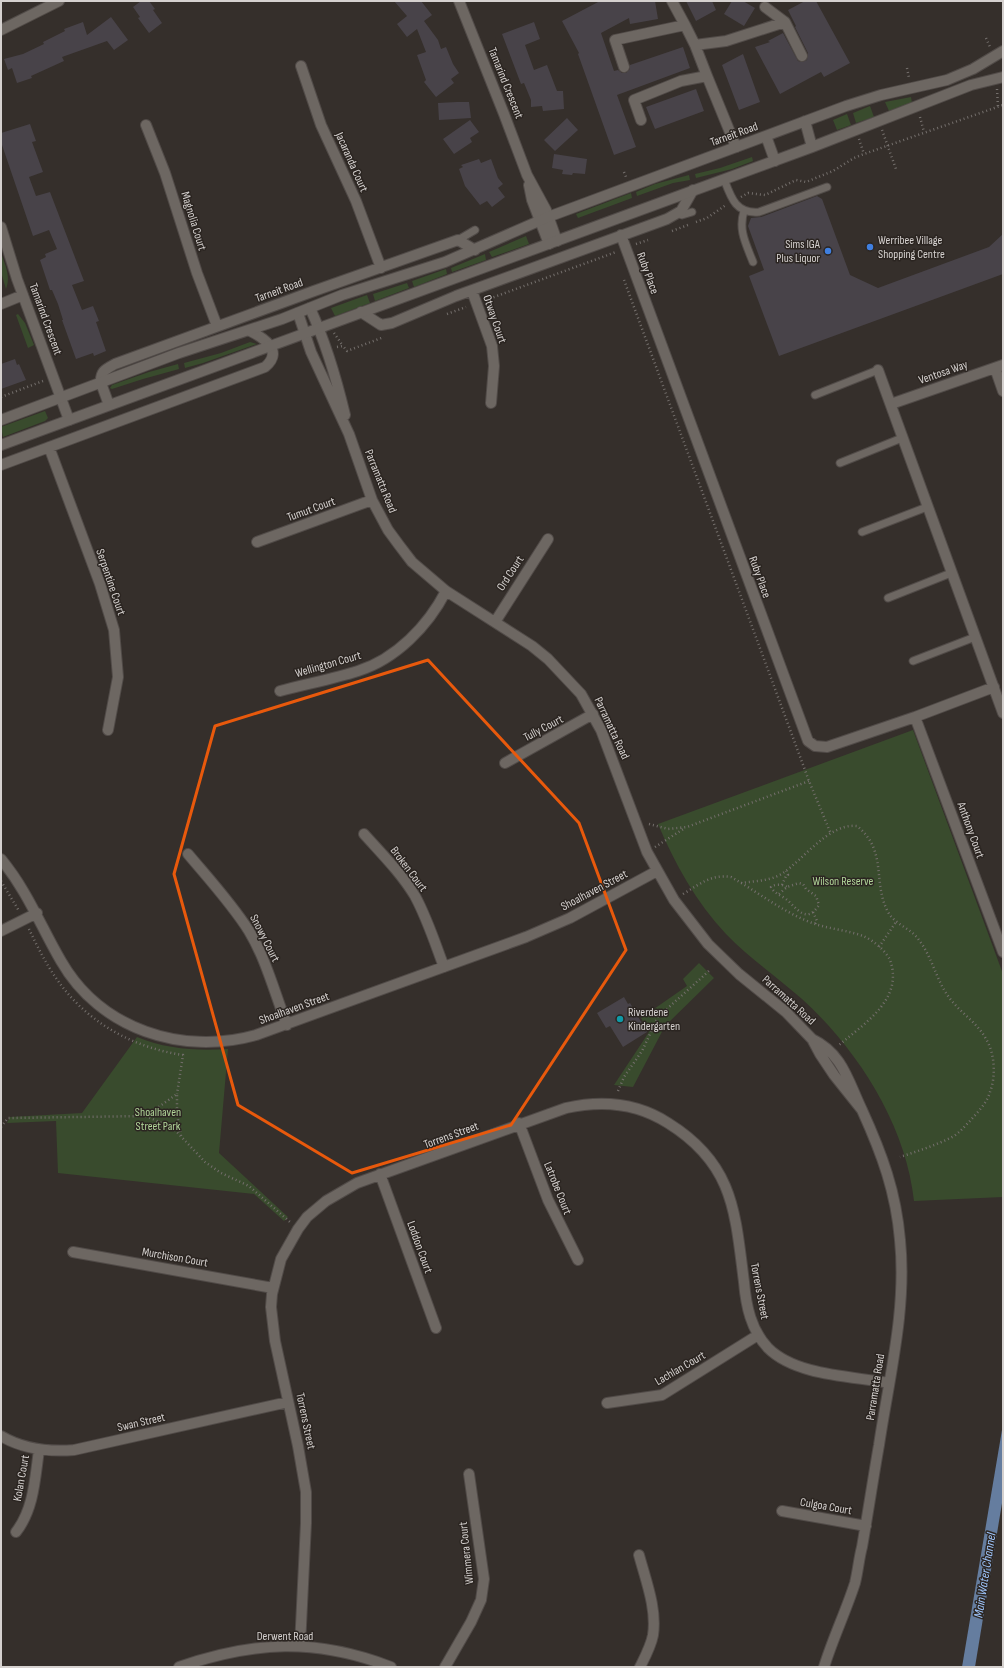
<svg xmlns="http://www.w3.org/2000/svg" width="1004" height="1668" font-family="'Sofia Sans Condensed',sans-serif">
  <style>
    .green { fill: #394b2d }
    .water { fill: #657d9f }
    .building { fill: #484349 }
    .lines { fill: none; stroke-linecap: round; stroke-linejoin: round }
    .service-casing { stroke: #514b48; stroke-width: 9 }
    .minor-casing { stroke: #514b48; stroke-width: 12 }
    .secondary-casing { stroke: #514b48; stroke-width: 12 }
    .path { stroke: #746f6c; stroke-width: 2.5; stroke-dasharray: 1 3; stroke-linecap: butt }
    .service { stroke: #6d6762; stroke-width: 7 }
    .minor { stroke: #6d6762; stroke-width: 10 }
    .secondary { stroke: #6d6762; stroke-width: 10 }
    .marked { fill: none; stroke: #e8590c; stroke-width: 3; stroke-linejoin: round }
    .shop-dot { fill: #3f7fe0; stroke: #2b2521; stroke-width: 1.5 }
    .culture-dot { fill: #0f9aa8; stroke: #2b2521; stroke-width: 1.5 }
    .labels { text-anchor: middle; stroke-width: 3; stroke-linejoin: round; paint-order: stroke }
    .street-label { font-size: 12px; fill: #d5d1cf; stroke: #2b2521 }
    .poi-label { font-size: 12px; fill: #d5d1cf; stroke: #2b2521; text-anchor: start }
    .park-label { font-size: 12px; fill: #b1d599; stroke: #2b2521 }
    .water-label { font-size: 13px; font-style: italic; fill: #a0c7fe; stroke: #2b2521 }
  </style>
  <rect width="100%" height="100%" fill="#352f2b"/>
  <!-- green -->
  <path class="green" d="M911 97 912 103 889 111 885 102Z
    M870 106 874 117 856 123 853 113Z
    M847 114 851 125 837 130 833 120Z
    M752 157 753 161 732 169 696 178 695 174 720 168Z
    M689 175 690 180 673 183 637 196 636 192 655 184Z
    M631 193 632 198 578 218 576 214Z
    M526 236 529 244 492 257 489 252Z
    M1 253C5 265 11 276 6 289L1 272Z
    M485 254 486 260 452 272 451 268Z
    M446 269 447 274 414 287 412 281Z
    M407 283 409 288 375 301 373 294Z
    M367 295 370 303 335 316 331 308Z
    M18 314 25 323 34 345 28 348 16 315Z
    M250 342 257 344 203 363 185 368 184 363 221 353Z
    M178 364 179 369 143 379 112 389 110 388 112 385 149 372Z
    M45 411 48 418 45 421 3 437 1 427Z
    M913 730 1003 974V1197L914 1201C906 1125 858 1050 802 999 777 977 749 958 726 934 696 902 675 864 658 824Z
    M699 963 714 978 665 1026 633 1087 614 1085 649 1032 641 1018 687 986 683 979Z
    M137 1037C166 1049 196 1051 228 1049L219 1153 288 1217 284 1221 254 1194 58 1173 56 1121 7 1123 10 1117 82 1113Z"/>
  <!-- water -->
  <path class="water" d="M1003 1424V1497L975 1667H962Z"/>
  <!-- building -->
  <path class="building" d="M141 1H149L155 9 153 10 162 23 149 33 138 18 140 17 133 7Z
    M394 1H421L432 15 424 21 438 40 441 49 446 47 453 64 459 73 451 79 454 83 436 97 424 82 426 80 417 55 426 52 417 29 407 37 397 24 407 16Z
    M600 1H655L658 19 630 24 629 18 601 33 614 71 618 70 622 73H626L630 69V65L683 47 690 68 617 95 636 147 614 155 578 54 579 53 562 21Z
    M686 1H712L716 10 696 21Z
    M732 1H743L755 8 744 26 724 14Z
    M805 1H816L850 63 824 77 821 72 780 94 755 47 770 42 768 41 783 33 798 61 802 62 807 60 808 53 795 27 796 26 788 10Z
    M111 17 128 40 114 50 107 41 62 57 64 61 31 76 32 78 17 83 12 68 8 70 4 59 23 54 44 44 43 42 65 31 64 29 83 22 87 35Z
    M534 22 540 39 525 45 534 70 547 65 557 91H563L564 109 543 111 542 106 531 107V100L524 83 521 84 502 34Z
    M743 54 760 102 739 110 722 65Z
    M696 89 704 111 655 129 646 107Z
    M457 102H469L471 118 439 120 438 103Z
    M567 118 578 130 555 151 544 140Z
    M470 120 479 132 470 138 472 142 454 154 443 139Z
    M30 124 36 141 32 142 43 172 29 177 36 196 50 192 84 281 72 285 82 310 93 306 99 321 96 322 106 351 94 356 93 353 76 359 62 320H63L58 304 52 290H50L40 260 46 257 45 254 57 249 49 230 33 236 1 142V133Z
    M554 154 587 159 585 174 573 173 572 175 562 174 563 170 552 168Z
    M479 159 481 163 491 159 498 178 503 184 498 188 505 197 492 207 487 201 480 205 465 186 459 169 463 167 461 165Z
    M817 196 822 199 850 275 878 288 989 247 1003 234V274L779 356 749 276 764 270 748 226 751 218 761 217Z
    M15 359 17 365 19 364 26 380 1 389V364Z
    M624 997 628 1004 630 1003 647 1032 623 1047 610 1026 606 1028 597 1013Z"/>
  <g class="lines">
    <defs>
      <path id="service" d="M724 179C731 198 736 214 759 212L827 187
        M744 211C738 230 746 244 753 262
        M678 213 682 215 692 212
        M458 240 475 230
        M815 395 878 370
        M840 463 902 438
        M862 532 927 507
        M888 598 951 573
        M913 661 975 637"/>
      <path id="minor" d="M459 1 504 114 527 175 546 210 557 241
        M672 1 685 25
        M765 7 785 22
        M1 30 59 1
        M301 66 321 125 356 201 381 268
        M624 67 615 40 685 25 695 45
        M707 76 695 45 726 41 785 22 802 56
        M641 120 634 100 681 81 707 76 736 147
        M146 125 165 173 197 273 217 326
        M529 185 532 200 549 244
        M1 227 17 279 69 420
        M621 235 808 741 815 746 827 747 915 717 994 687
        M472 291 492 346 494 366 491 403
        M1 304 23 295
        M310 308C326 343 336 377 345 415
        M361 312 381 325 392 323 456 296 667 219 681 211 693 190
        M298 313 311 352 349 434 372 500 388 530 399 545 412 562 446 591 532 646 548 659 581 694 601 730 647 852 674 900 708 944 739 974 786 1012 812 1039 820 1054 834 1075 862 1110
        M995 368 1003 391
        M878 370 1003 713
        M101 383C100 371 106 369 115 364L314 291 458 240 475 250
        M891 404 1003 365
        M49 447 100 584 114 630 118 677 108 730
        M1 465 265 367C284 351 264 338 250 331
        M257 542 372 500
        M495 622 548 539
        M280 691C306 684 333 679 358 671 396 659 428 626 446 591
        M915 717 1003 952
        M505 763 593 714
        M364 834C382 854 401 873 415 896 427 918 435 943 444 967
        M188 854C209 879 232 904 249 931 266 959 275 994 287 1025
        M1 859C28 892 40 925 61 961 100 1029 182 1056 256 1035L526 937 570 918 657 871
        M1 931 37 913
        M812 1039C843 1054 848 1081 862 1110 882 1154 896 1192 900 1240 907 1309 889 1378 879 1445 873 1479 868 1513 862 1547 859 1558 858 1571 855 1583 846 1611 833 1638 824 1667
        M519 1123 548 1200 578 1260
        M380 1174 436 1328
        M73 1252 273 1288
        M607 1403 662 1395 758 1335
        M1 1436C23 1449 49 1452 74 1450L288 1402
        M782 1511 866 1526
        M16 1532C34 1509 35 1478 39 1450
        M639 1555C646 1581 657 1609 653 1635 651 1646 645 1657 640 1667
        M300 1646 306 1523V1492L298 1446 275 1341 271 1307 272 1294 281 1259 298 1229 307 1217 326 1201 357 1183 566 1108C602 1100 637 1103 668 1123 734 1164 735 1212 744 1282 746 1306 751 1330 768 1348 796 1376 852 1376 889 1383
        M179 1667C254 1641 316 1638 391 1667
        M445 1667 471 1622 481 1600 484 1579 469 1474"/>
      <path id="secondary" d="M805 121 812 147
        M766 136 775 161
        M101 383 109 405
        M1 420 179 353 282 319 342 295 445 262 548 217 846 106 881 95 947 80 973 69 1003 51
        M1 445 812 147 971 85 1003 77"/>
    </defs>
    <!-- service casing -->
    <use href="#service" class="service-casing"/>
    <!-- minor casing -->
    <use href="#minor" class="minor-casing"/>
    <!-- secondary casing -->
    <use href="#secondary" class="secondary-casing"/>
    <!-- path -->
    <path class="path" d="M986 38 990 47
      M907 68 909 78
      M997 89 998 107
      M920 117 924 132
      M882 130 896 169
      M859 139 864 154
      M624 172 626 177
      M741 197 748 193 765 195 796 180 806 182 833 171 854 158 864 154 1003 105
      M696 222 707 218 726 205
      M672 231 688 225
      M636 244 648 240
      M624 280 809 781 831 834
      M486 300 616 252
      M447 314 466 307
      M334 333 343 346
      M337 347 343 346 347 351 384 337
      M1 397 43 381
      M649 824 668 829 687 827 809 781
      M655 847 685 828
      M1 881 19 911
      M741 883C755 881 771 881 783 873 804 859 829 823 857 826 888 851 872 882 888 912 895 925 911 928 919 940 932 957 936 979 948 996 959 1012 977 1022 986 1039 995 1054 996 1076 990 1092 987 1103 977 1113 969 1122 964 1127 960 1132 954 1136 937 1145 918 1151 900 1157
      M782 885 786 876 788 875 786 871
      M683 894C700 884 711 874 731 877 756 891 779 909 805 920 824 929 844 929 863 936 873 940 886 951 890 960 904 999 865 1023 839 1045
      M779 894 787 887 799 883 803 884 806 889 816 896 819 905C806 925 797 908 786 899 780 895 774 893 771 887 774 884 783 884 787 887
      M813 912 817 921 815 924
      M29 929C38 948 48 968 61 985 90 1024 135 1048 183 1055L177 1094
      M879 947 896 922
      M618 1091 624 1077 642 1051 658 1017 710 970
      M1 1127 8 1118 146 1116
      M181 1136 177 1114V1094L146 1116 170 1127 176 1131 205 1162 221 1173 249 1186 290 1222"/>
    <!-- service -->
    <use href="#service" class="service"/>
    <!-- minor -->
    <use href="#minor" class="minor"/>
    <!-- secondary -->
    <use href="#secondary" class="secondary"/>
  </g>
  <!-- marked area -->
  <path class="marked" d="M428 660 579 823 626 950 511 1125 352 1173 238 1105 174 874 215 726Z"/>
  <!-- markers -->
  <g class="shop-dot">
    <circle cx="870" cy="247" r="4"/>
    <circle cx="828" cy="251" r="4"/>
  </g>
  <circle class="culture-dot" cx="620" cy="1019" r="4"/>
  <g class="labels">
    <!-- street labels -->
    <g class="street-label">
      <text transform="translate(506 83) rotate(68)" y="4">Tamarind Crescent</text>
      <text transform="translate(734 134) rotate(-20)" y="4">Tarneit Road</text>
      <text transform="translate(352 162) rotate(66)" y="4">Jacaranda Court</text>
      <text transform="translate(194 221) rotate(73)" y="4">Magnolia Court</text>
      <text transform="translate(648 273) rotate(70)" y="4">Ruby Place</text>
      <text transform="translate(279 290) rotate(-20)" y="4">Tarneit Road</text>
      <text transform="translate(46 319) rotate(70)" y="4">Tamarind Crescent</text>
      <text transform="translate(495 319) rotate(71)" y="4">Otway Court</text>
      <text transform="translate(943 372) rotate(-19)" y="4">Ventosa Way</text>
      <text transform="translate(381 481) rotate(68)" y="4">Parramatta Road</text>
      <text transform="translate(311 509) rotate(-20)" y="4">Tumut Court</text>
      <text transform="translate(510 573) rotate(-57)" y="4">Ord Court</text>
      <text transform="translate(760 577) rotate(70)" y="4">Ruby Place</text>
      <text transform="translate(111 582) rotate(71)" y="4">Serpentine Court</text>
      <text transform="translate(328 664) rotate(-16)" y="4">Wellington Court</text>
      <text transform="translate(543 728) rotate(-28)" y="4">Tully Court</text>
      <text transform="translate(612 728) rotate(65)" y="4">Parramatta Road</text>
      <text transform="translate(971 830) rotate(70)" y="4">Anthony Court</text>
      <text transform="translate(409 869) rotate(53)" y="4">Broken Court</text>
      <text transform="translate(594 890) rotate(-28)" y="4">Shoalhaven Street</text>
      <text transform="translate(265 938) rotate(63)" y="4">Snowy Court</text>
      <text transform="translate(789 1000) rotate(42)" y="4">Parramatta Road</text>
      <text transform="translate(294 1008) rotate(-20)" y="4">Shoalhaven Street</text>
      <text transform="translate(451 1135) rotate(-20)" y="4">Torrens Street</text>
      <text transform="translate(558 1188) rotate(68)" y="4">Latrobe Court</text>
      <text transform="translate(420 1247) rotate(70)" y="4">Loddon Court</text>
      <text transform="translate(175 1257) rotate(10)" y="4">Murchison Court</text>
      <text transform="translate(760 1291) rotate(79)" y="4">Torrens Street</text>
      <text transform="translate(680 1368) rotate(-30)" y="4">Lachlan Court</text>
      <text transform="translate(875 1387) rotate(-81)" y="4">Parramatta Road</text>
      <text transform="translate(306 1421) rotate(78)" y="4">Torrens Street</text>
      <text transform="translate(141 1422) rotate(-13)" y="4">Swan Street</text>
      <text transform="translate(21 1478) rotate(-80)" y="4">Kolan Court</text>
      <text transform="translate(826 1506) rotate(10)" y="4">Culgoa Court</text>
      <text transform="translate(466 1553) rotate(-96)" y="4">Wimmera Court</text>
      <text x="285" y="1640">Derwent Road</text>
    </g>
    <!-- poi labels -->
    <g class="poi-label">
      <text x="878" y="244">Werribee Village<tspan x="878" dy="14">Shopping Centre</tspan></text>
      <text x="820" y="248" text-anchor="end">Sims IGA<tspan x="820" dy="14">Plus Liquor</tspan></text>
      <text x="628" y="1016">Riverdene<tspan x="628" dy="14">Kindergarten</tspan></text>
    </g>
    <!-- park labels -->
    <g class="park-label">
      <text x="843" y="885">Wilson Reserve</text>
      <text x="158" y="1116">Shoalhaven<tspan x="158" dy="14">Street Park</tspan></text>
    </g>
    <!-- water labels -->
    <g class="water-label">
      <text transform="translate(984 1575) rotate(-81)" y="5">Main Water Channel</text>
    </g>
  </g>
  <!-- border -->
  <rect width="1004" height="1668" fill="none" stroke="#d5d1cf" stroke-width="4"/>
</svg>
